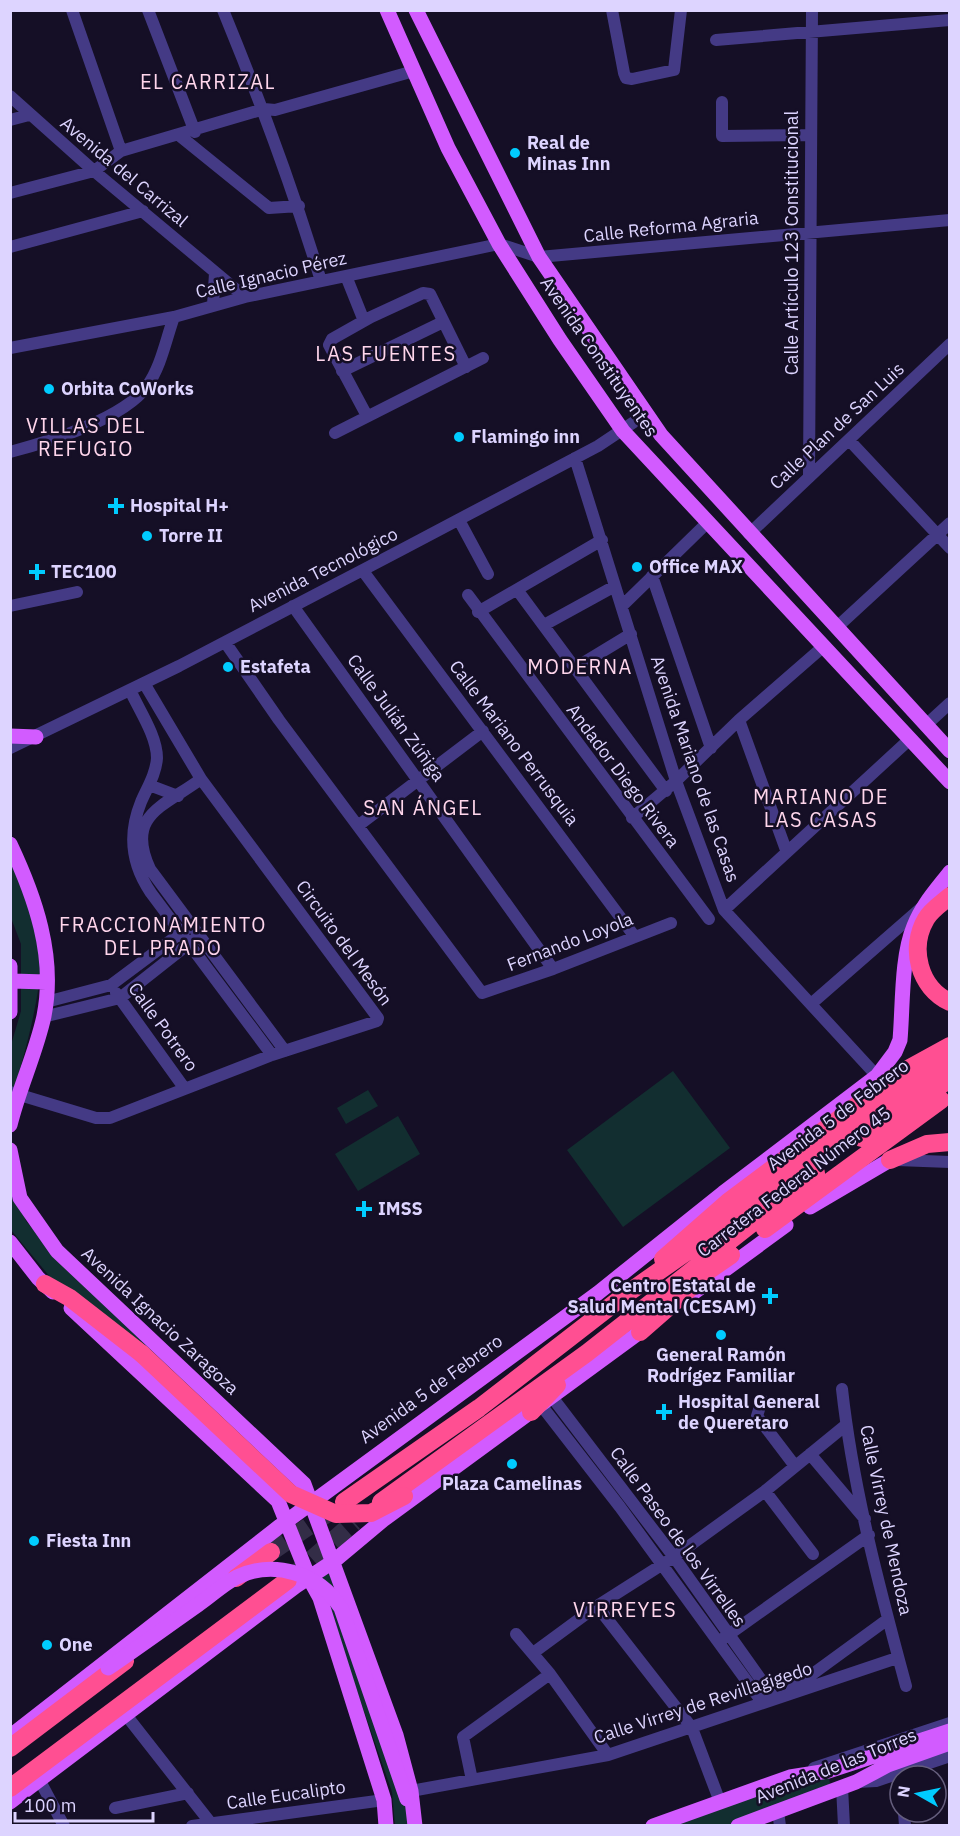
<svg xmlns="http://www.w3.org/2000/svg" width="960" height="1836" font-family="'IBM Plex Sans',sans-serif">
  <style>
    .green { fill: #122e30 }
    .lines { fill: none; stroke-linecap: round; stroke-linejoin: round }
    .highway-tunnel { stroke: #332d47; stroke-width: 18; stroke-dasharray: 18 9; stroke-linecap: butt }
    .minor { stroke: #443a85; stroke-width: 12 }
    .major { stroke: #d25bff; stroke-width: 15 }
    .highway { stroke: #ff4f92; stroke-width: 18 }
    .major-bridge { stroke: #d25bff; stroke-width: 15 }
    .highway-bridge { stroke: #ff4f92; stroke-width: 18 }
    .poi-dot { fill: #0cf; stroke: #150f26; stroke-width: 2 }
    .labels { text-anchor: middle; stroke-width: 5; stroke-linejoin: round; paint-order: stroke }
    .poi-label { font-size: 18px; font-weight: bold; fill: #ddd4ff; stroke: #150f26; text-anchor: start }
    .street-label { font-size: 18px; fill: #ddd4ff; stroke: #150f26 }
    .neighbourhood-label { font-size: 20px; letter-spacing: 1.5px; fill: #ffd6ec; stroke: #150f26 }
  </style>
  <rect width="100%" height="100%" fill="#150f26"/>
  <!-- green -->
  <path class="green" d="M11 857C19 876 31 896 37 916 52 965 25 1052 11 1100V1045L21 1011V944L11 918Z
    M673 1071 730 1148 623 1227 567 1150Z
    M368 1090 378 1106 346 1124 337 1108Z
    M398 1116 420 1154 358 1191 335 1154Z
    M10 1182 26 1221 61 1263 304 1493 288 1503 60 1289 11 1230Z
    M326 1574 333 1575 412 1825H395L392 1792 319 1581Z
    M828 1771 831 1791 738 1825 653 1826Z"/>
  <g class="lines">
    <!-- highway-tunnel -->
    <path class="highway-tunnel" d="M271 1552 331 1511
      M292 1577 354 1522"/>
    <!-- minor -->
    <path class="minor" d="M72 10 121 151
      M148 10 195 132
      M223 10C260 100 293 189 321 281
      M612 10 624 73 626 78 632 79 674 70 681 10
      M716 40 950 20
      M10 96 94 171 245 297
      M722 102V136L809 135
      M10 120 29 115
      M180 136 269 208 299 206
      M10 193 94 171 121 151 264 109 275 110 414 71
      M10 247 143 211
      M346 276 364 321
      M213 305 215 273
      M10 348 174 317 245 297 499 244 539 257 950 220
      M342 371 443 322
      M367 416 329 345 332 339 371 317 423 293 430 294 466 367
      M335 433 483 358
      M849 440 950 548
      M10 452C48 442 124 419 147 386 161 367 166 339 174 317
      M575 458 676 781 724 910 877 1076
      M809 476 812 10
      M459 520 488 574
      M749 534 950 344
      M363 571 635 937
      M652 576 711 748
      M518 591 666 791
      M468 595 709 919
      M10 606 77 592
      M293 606 553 969
      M622 606 707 523
      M478 612 602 540
      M544 625 615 586
      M836 628 950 523
      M225 642 279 720 482 993 553 969 671 923
      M575 668 631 634
      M130 690C139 710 157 736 157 758 156 774 147 788 141 802 128 834 131 864 151 893L272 1055
      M739 720 786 850
      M926 725 950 703
      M10 748 179 666 401 550 598 446 646 414
      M201 779C163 807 125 815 150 869L285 1051
      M149 785 178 796
      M632 818 676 781 739 720 824 646
      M359 825 483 731
      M724 910 910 739
      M116 993 185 1089
      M46 1002 111 985 186 929
      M811 1004 921 908
      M43 1017 120 998 196 938
      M10 1092 96 1118H110L272 1055 377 1021 378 1018 201 779 144 683
      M897 1160 950 1162
      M842 1389C853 1489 880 1590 906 1686
      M552 1397 674 1557 774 1698
      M762 1400 757 1416 795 1466
      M541 1405 620 1507 762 1702
      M810 1454 865 1519
      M765 1491 813 1554
      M597 1606 692 1728 720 1802
      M516 1634 550 1674 608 1755
      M721 1640 869 1535
      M533 1653 597 1606 674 1557 765 1491 846 1425
      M792 1689 888 1619
      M126 1715 213 1826
      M814 1768 950 1723
      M472 1780 463 1737 550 1674
      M40 1781 64 1826
      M857 1782 876 1781 950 1756
      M842 1787 844 1826
      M411 1791 608 1755 897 1658
      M115 1808 188 1793
      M778 1811 780 1826
      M904 1812 905 1826
      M192 1826 384 1800"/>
    <!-- major -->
    <path class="major" d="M387 10 448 148 499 244 560 340 623 431 950 782
      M416 10 539 257 661 435 950 751
      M10 736 36 737
      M10 844C35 897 56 956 44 1016 36 1053 19 1088 10 1125
      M10 966V1012
      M12 981 46 982
      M10 1150 20 1198 57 1251 304 1484 396 1735 411 1791 415 1826
      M810 1207 890 1160
      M10 1242 38 1278 53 1292
      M689 1296 786 1225
      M71 1308 278 1501 309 1578 320 1598 384 1800 386 1826
      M12 1735 280 1526 598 1293 723 1193 877 1076 895 1052 900 1040C903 1006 901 957 914 926 922 905 937 889 950 872
      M10 1802 296 1586 334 1561 383 1520 648 1326
      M653 1826 790 1777 828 1771 950 1731
      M738 1826 856 1782 888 1765 950 1743"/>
    <!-- highway -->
    <path class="highway" d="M950 896C942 903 931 910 926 919 909 948 919 988 950 1002
      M862 1138 950 1079
      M890 1160 927 1144 950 1142
      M765 1229 941 1100
      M663 1259 728 1202 899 1074 950 1046
      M45 1284 70 1298 142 1354
      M685 1287 731 1255
      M640 1332 696 1283
      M531 1412 557 1385
      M344 1502 479 1408 625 1295 735 1218 950 1058
      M381 1502 587 1353 816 1173
      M236 1578 271 1552
      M10 1748 125 1661
      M10 1788 288 1580"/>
    <!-- major-bridge -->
    <path class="major-bridge" d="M108 1668C139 1647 169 1625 199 1604 211 1596 223 1584 237 1577 275 1559 319 1574 341 1608L407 1799"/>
    <!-- highway-bridge -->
    <path class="highway-bridge" d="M142 1354 291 1494 336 1514 371 1513 404 1496"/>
  </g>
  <!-- markers -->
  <g class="poi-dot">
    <circle cx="515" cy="153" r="6"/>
    <circle cx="49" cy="389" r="6"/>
    <circle cx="459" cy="437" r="6"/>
    <path d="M113 497h6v6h6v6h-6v6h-6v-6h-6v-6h6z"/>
    <circle cx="147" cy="536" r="6"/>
    <circle cx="637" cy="567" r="6"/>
    <path d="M34 563h6v6h6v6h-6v6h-6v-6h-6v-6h6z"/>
    <circle cx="228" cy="667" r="6"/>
    <path d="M361 1200h6v6h6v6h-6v6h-6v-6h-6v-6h6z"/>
    <path d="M767 1287h6v6h6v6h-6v6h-6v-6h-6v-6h6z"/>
    <circle cx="721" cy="1335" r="6"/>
    <path d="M661 1403h6v6h6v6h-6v6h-6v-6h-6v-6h6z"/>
    <circle cx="512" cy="1464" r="6"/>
    <circle cx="34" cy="1541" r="6"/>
    <circle cx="47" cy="1645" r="6"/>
  </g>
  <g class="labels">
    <!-- poi labels -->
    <g class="poi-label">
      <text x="527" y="149">Real de<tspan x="527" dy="21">Minas Inn</tspan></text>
      <text x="61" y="395">Orbita CoWorks</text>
      <text x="471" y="443">Flamingo inn</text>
      <text x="130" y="512">Hospital H+</text>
      <text x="159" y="542">Torre II</text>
      <text x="649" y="573">Office MAX</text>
      <text x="51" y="578">TEC100</text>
      <text x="240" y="673">Estafeta</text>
      <text x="378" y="1215">IMSS</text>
      <text x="756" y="1292" text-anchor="end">Centro Estatal de<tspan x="756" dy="21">Salud Mental (CESAM)</tspan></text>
      <text x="721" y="1361" text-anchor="middle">General Ramón<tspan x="721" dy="21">Rodrígez Familiar</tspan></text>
      <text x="678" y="1408">Hospital General<tspan x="678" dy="21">de Queretaro</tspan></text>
      <text x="512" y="1490" text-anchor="middle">Plaza Camelinas</text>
      <text x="46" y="1547">Fiesta Inn</text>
      <text x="59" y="1651">One</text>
    </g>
    <!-- street labels -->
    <g class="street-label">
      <text transform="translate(124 172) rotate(40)" y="6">Avenida del Carrizal</text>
      <text transform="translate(671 227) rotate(-6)" y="6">Calle Reforma Agraria</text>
      <text transform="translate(792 243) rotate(-90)" y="6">Calle Artículo 123 Constitucional</text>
      <text transform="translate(271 275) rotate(-13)" y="6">Calle Ignacio Pérez</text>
      <text transform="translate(599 357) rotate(55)" y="6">Avenida Constituyentes</text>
      <text transform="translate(837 426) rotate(-43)" y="6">Calle Plan de San Luis</text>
      <text transform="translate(323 570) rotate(-27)" y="6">Avenida Tecnológico</text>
      <text transform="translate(396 718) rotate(54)" y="6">Calle Julián Zúñiga</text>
      <text transform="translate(514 743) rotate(53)" y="6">Calle Mariano Perrusquia</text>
      <text transform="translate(695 769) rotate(71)" y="6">Avenida Mariano de las Casas</text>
      <text transform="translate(623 776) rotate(53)" y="6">Andador Diego Rivera</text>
      <text transform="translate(570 942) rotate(-21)" y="6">Fernando Loyola</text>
      <text transform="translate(344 943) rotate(54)" y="6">Circuito del Mesón</text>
      <text transform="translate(163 1027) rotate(54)" y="6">Calle Potrero</text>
      <text transform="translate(838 1115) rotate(-37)" y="6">Avenida 5 de Febrero</text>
      <text transform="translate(794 1182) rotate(-37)" y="6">Carretera Federal Número 45</text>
      <text transform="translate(160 1321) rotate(43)" y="6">Avenida Ignacio Zaragoza</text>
      <text transform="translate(431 1389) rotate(-36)" y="6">Avenida 5 de Febrero</text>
      <text transform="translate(886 1520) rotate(78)" y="6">Calle Virrey de Mendoza</text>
      <text transform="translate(678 1537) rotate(54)" y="6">Calle Paseo de los Virrelles</text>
      <text transform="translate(703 1703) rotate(-18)" y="6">Calle Virrey de Revillagigedo</text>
      <text transform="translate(836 1766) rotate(-22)" y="6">Avenida de las Torres</text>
      <text transform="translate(286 1795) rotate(-8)" y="6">Calle Eucalipto</text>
    </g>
    <!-- neighbourhood labels -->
    <g class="neighbourhood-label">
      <text x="208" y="89">EL CARRIZAL</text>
      <text x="386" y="361">LAS FUENTES</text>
      <text x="86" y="433">VILLAS DEL<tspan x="86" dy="23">REFUGIO</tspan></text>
      <text x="580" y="674">MODERNA</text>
      <text x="821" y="804">MARIANO DE<tspan x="821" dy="23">LAS CASAS</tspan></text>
      <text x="423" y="815">SAN ÁNGEL</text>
      <text x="163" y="932">FRACCIONAMIENTO<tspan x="163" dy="23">DEL PRADO</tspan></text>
      <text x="625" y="1617">VIRREYES</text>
    </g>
  </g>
  <!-- border -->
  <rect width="960" height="1836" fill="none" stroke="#ddd4ff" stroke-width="24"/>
  <!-- north arrow -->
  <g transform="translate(918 1794) rotate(279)"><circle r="28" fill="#150f26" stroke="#655e7d" stroke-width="1.5"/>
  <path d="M0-4.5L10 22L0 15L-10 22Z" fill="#00ccff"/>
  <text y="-9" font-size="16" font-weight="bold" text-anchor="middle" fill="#ddd4ff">N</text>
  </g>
  <!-- scale -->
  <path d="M15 1812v9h138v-9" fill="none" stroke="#ddd4ff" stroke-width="3"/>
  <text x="24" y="1812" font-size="18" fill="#ddd4ff" stroke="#150f26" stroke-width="4.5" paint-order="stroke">100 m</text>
</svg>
